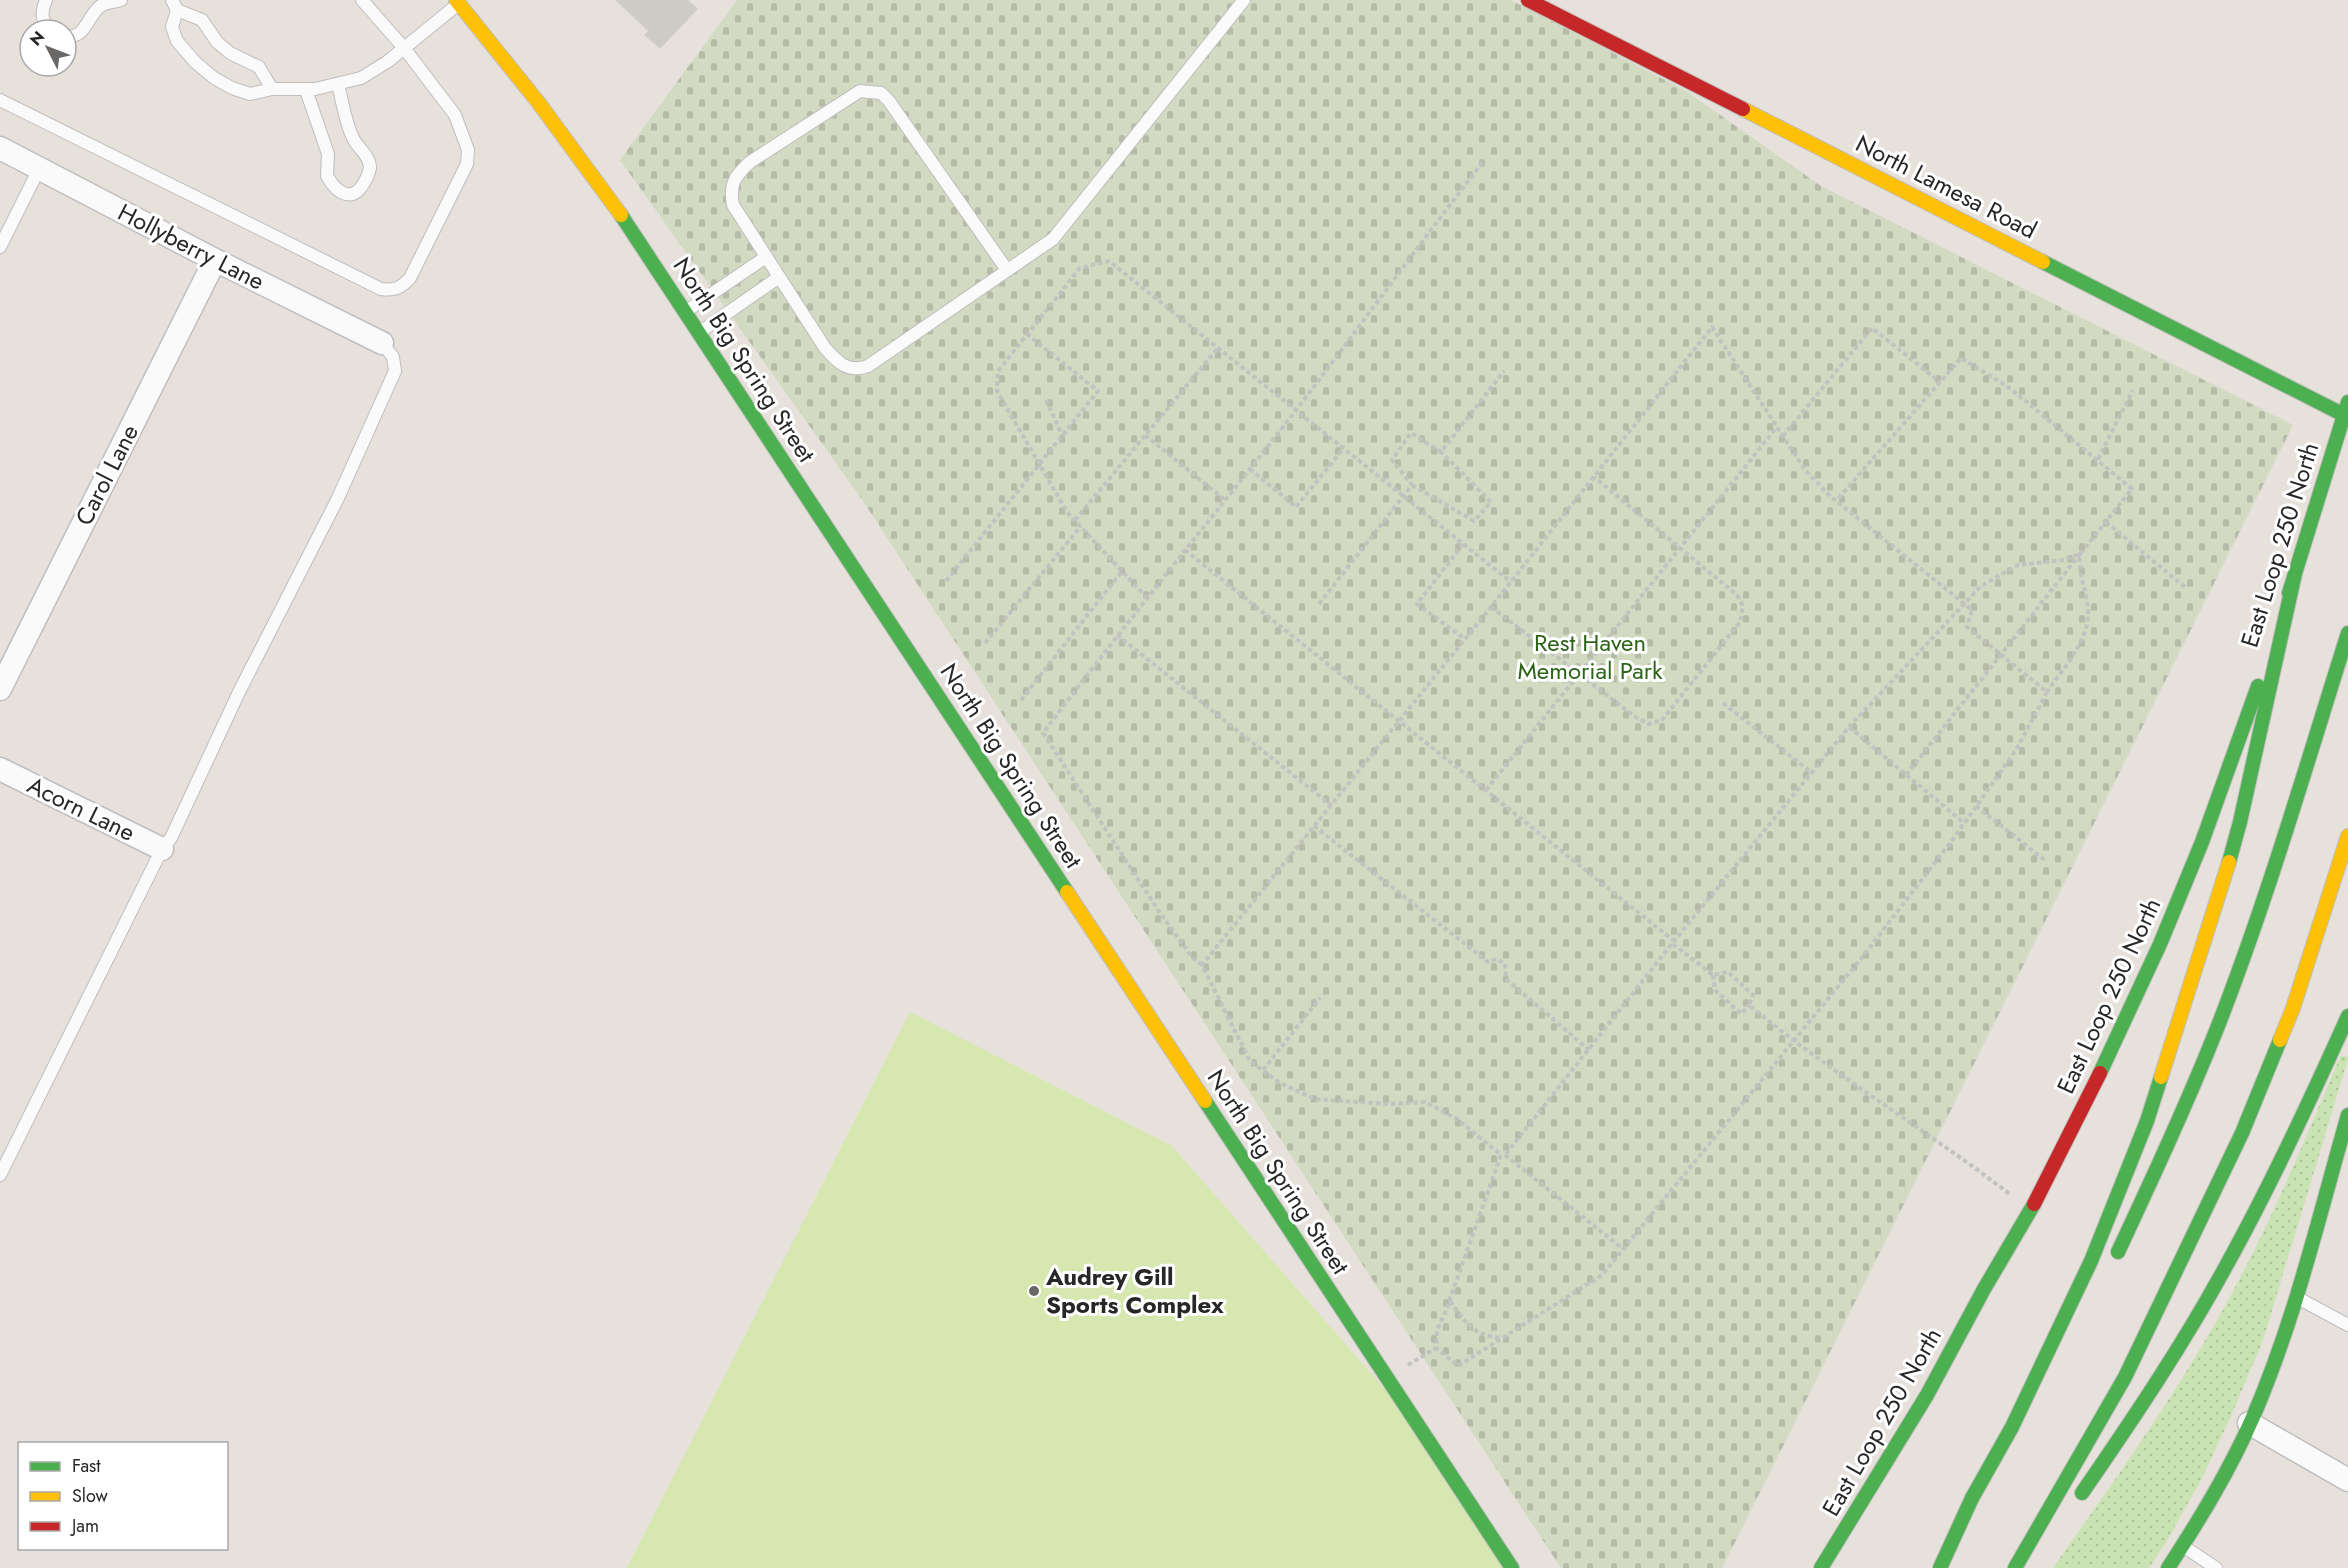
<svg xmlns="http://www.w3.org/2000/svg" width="2348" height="1568" font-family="Jost,sans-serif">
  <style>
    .grass { fill: url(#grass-dots) }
    .cemetery { fill: url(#cemetery-stones) }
    .pitch { fill: #d6e7b0 }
    .building { fill: #cecbc7; stroke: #d1cdc8; stroke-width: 1.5 }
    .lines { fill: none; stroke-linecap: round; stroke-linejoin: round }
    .lane-casing { stroke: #bfbdbd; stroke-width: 14 }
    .street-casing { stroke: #bfbdbd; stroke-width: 25 }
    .fast-casing { stroke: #bfbdbd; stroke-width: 16 }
    .slow-casing { stroke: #bfbdbd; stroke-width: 16 }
    .jam-casing { stroke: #bfbdbd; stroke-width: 16 }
    .path { stroke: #c2c2c1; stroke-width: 4; stroke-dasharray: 4.5 3; stroke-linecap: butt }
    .lane { stroke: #fbfafa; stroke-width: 12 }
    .street { stroke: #fbfafa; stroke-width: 22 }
    .fast { stroke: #4caf50; stroke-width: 14 }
    .slow { stroke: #ffc107; stroke-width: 14 }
    .jam { stroke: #c62828; stroke-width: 14 }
    .poi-dot { fill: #6a6866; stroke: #fff; stroke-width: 2 }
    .labels { text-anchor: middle; stroke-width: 6; stroke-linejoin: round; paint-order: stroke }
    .street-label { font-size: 24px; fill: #272727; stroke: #fff }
    .park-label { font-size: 24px; fill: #2c6417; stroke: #fff }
    .poi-label { font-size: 24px; font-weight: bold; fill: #272727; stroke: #fff; text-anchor: start }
  </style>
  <defs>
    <pattern id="grass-dots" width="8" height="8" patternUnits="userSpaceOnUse" patternTransform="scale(1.5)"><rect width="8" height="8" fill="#c9e3b2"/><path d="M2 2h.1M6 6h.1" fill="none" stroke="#adc399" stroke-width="1.8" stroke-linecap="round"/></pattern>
    <pattern id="cemetery-stones" width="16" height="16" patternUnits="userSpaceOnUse" patternTransform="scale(1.5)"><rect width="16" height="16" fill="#d3dac2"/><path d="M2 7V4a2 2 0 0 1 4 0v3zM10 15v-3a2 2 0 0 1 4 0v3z" fill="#b5bba7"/></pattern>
  </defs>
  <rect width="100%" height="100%" fill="#e6e1db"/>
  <!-- grass -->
  <path class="grass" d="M2341 1055 2348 1057V1059L2263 1340 2231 1416 2201 1480 2169 1537 2149 1568H2053C2119 1474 2187 1380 2240 1278 2278 1206 2309 1130 2341 1055Z"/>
  <!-- cemetery -->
  <path class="cemetery" d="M737 0H1511L1686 91 1821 186 2293 425 1722 1568H1561L863 501 620 160Z"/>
  <!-- pitch -->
  <path class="pitch" d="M910 1012 1172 1146 1425 1435 1511 1568H627Z"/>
  <!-- building -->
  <path class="building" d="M616 0H687L697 9 660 48 645 35 649 31Z"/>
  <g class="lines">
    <defs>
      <path id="lane" d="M46 0C41 12 41 19 49 30
        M172 0 177 10 202 20 217 42 230 53 259 67 272 89
        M177 10 172 27 177 41 195 62 214 78 232 88 250 94 272 89H315L361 78 387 62 457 5
        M66 36C87 39 87 14 102 5 107 2 115 2 121 0
        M306 90 328 154 327 176C337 194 353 204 365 181 367 178 369 172 370 168 370 156 359 149 354 140 345 124 343 102 338 85
        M0 100 381 289C394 291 401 288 410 278L467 164 468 150 455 115 404 48 362 0
        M0 247 39 169
        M1007 270 889 101 881 93 860 91 750 162C735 176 729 184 733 205L825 348C838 363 848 373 868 366L1053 239 1244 0
        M688 310 766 257
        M700 332 779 277
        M0 1175 162 849 171 838 239 692 338 498 395 371 393 357 382 343
        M2296 1297 2348 1325
        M2183 1546 2216 1568"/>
      <path id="street" d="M0 148 215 260 382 343
        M0 689 215 260
        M0 769 162 849
        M2249 1423 2348 1480"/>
      <path id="fast" d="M621 215 1067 892
        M2043 262 2344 415
        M2289 593 2348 402
        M2229 862 2240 822 2296 569
        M2100 1073 2160 944 2202 842 2258 686
        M1205 1101 1512 1568
        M2118 1252C2152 1179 2186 1106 2216 1031 2267 901 2306 766 2348 633
        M2082 1493C2133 1419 2183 1345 2226 1266 2271 1185 2310 1101 2348 1016
        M1821 1568 1927 1395 1984 1289 2034 1204
        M1940 1568 1972 1498 2012 1427 2091 1261 2147 1121 2161 1077
        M2015 1568 2125 1377 2242 1133 2280 1040
        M2168 1568C2200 1519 2230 1470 2253 1417 2295 1320 2319 1216 2348 1115"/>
      <path id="slow" d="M456 0 538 102 621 215
        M1743 109 2043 262
        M1067 892 1205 1101
        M2280 1040 2293 1008 2348 836
        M2161 1077 2229 862"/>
      <path id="jam" d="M1528 0 1743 109
        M2034 1204 2100 1073"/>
    </defs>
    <!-- lane casing -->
    <use href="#lane" class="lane-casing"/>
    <!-- street casing -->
    <use href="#street" class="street-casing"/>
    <!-- fast casing -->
    <use href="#fast" class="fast-casing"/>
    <!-- slow casing -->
    <use href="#slow" class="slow-casing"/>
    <!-- jam casing -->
    <use href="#jam" class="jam-casing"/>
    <!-- path -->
    <path class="path" d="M1046 400 1062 435
      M1145 435 1225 500
      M1783 436 1872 328 1940 382
      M2098 459 2133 390
      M1250 469 1296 507 1343 449
      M1412 485 1474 521 1491 502 1441 452
      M1075 520 1217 349
      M2106 522 2186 588
      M1463 544 1417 604 1465 639
      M1185 550 1674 941
      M946 581 1098 391 1027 334
      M1147 598 1067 512 997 391 998 371 1080 268 1109 261 1511 582
      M1319 604 1412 485 1392 460 1411 433 1441 452 1504 371
      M1491 607 1637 718 1649 724 1662 720 1740 622 1743 606 1737 595 1594 477
      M1117 635 1331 805
      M985 643 1081 526
      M1021 700 1122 571
      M1723 703 1812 773
      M1849 727 1964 823
      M1906 775 2080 554C2078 578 2087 589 2088 610 2090 640 2063 668 2047 692
      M1486 790 1777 427
      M1976 806 2046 861
      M1314 826 1488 962 1497 959 1505 964 1506 979 1589 1050
      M1673 944 1713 975 1728 972 1753 995 1749 1005C1832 1074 1925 1129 2011 1195
      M1202 965 1192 957 1158 910 1043 733C1110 644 1180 557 1250 469 1330 369 1404 263 1483 162
      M1713 975 1715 990 1741 1014 1749 1005
      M1263 1070 1320 998
      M1506 1154 1674 941 1849 727 1981 586 2018 565 2064 560 2080 554 2132 489 2011 389 1961 358 1836 501
      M1505 1155 1623 1249
      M1450 1301C1466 1323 1472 1335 1501 1338
      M1408 1365 1436 1348 1437 1330 1445 1313 1501 1155 1457 1119 1425 1102 1387 1104 1315 1099 1280 1083 1250 1061 1202 965 1495 602 1712 327 1805 470 1830 496 1972 610 1967 627 2047 692 2016 750 1953 839 1864 955 1602 1275 1458 1366 1436 1348"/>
    <!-- lane -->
    <use href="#lane" class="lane"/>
    <!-- street -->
    <use href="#street" class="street"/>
    <!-- fast -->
    <use href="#fast" class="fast"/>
    <!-- slow -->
    <use href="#slow" class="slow"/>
    <!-- jam -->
    <use href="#jam" class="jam"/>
  </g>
  <!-- markers -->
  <circle class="poi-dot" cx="1034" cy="1291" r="6"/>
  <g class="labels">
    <!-- street labels -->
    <g class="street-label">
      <text transform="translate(1946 187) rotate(27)" y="8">North Lamesa Road</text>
      <text transform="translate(191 247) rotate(27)" y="8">Hollyberry Lane</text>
      <text transform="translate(744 360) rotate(57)" y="8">North Big Spring Street</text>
      <text transform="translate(107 475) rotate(-63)" y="8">Carol Lane</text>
      <text transform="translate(2280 545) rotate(-73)" y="8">East Loop 250 North</text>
      <text transform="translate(1011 766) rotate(57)" y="8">North Big Spring Street</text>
      <text transform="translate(81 809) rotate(26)" y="8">Acorn Lane</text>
      <text transform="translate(2109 996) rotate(-65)" y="8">East Loop 250 North</text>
      <text transform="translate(1278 1172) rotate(57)" y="8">North Big Spring Street</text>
      <text transform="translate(1882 1422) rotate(-60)" y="8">East Loop 250 North</text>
    </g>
    <!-- park labels -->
    <g class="park-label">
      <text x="1590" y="651">Rest Haven<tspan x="1590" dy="28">Memorial Park</tspan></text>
    </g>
    <!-- poi labels -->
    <g class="poi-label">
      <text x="1046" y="1285">Audrey Gill<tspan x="1046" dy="28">Sports Complex</tspan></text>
    </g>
  </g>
  <!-- legend -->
  <rect x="18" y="1442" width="210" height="108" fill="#ffffff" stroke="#a9a9a9" stroke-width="1.5"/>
  <rect x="30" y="1462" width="30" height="9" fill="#4caf50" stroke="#a9a9a9" stroke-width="1.5"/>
  <text x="72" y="1472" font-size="18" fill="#272727">Fast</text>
  <rect x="30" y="1492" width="30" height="9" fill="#ffc107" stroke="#a9a9a9" stroke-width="1.5"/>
  <text x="72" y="1502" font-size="18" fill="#272727">Slow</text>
  <rect x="30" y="1522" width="30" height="9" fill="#c62828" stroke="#a9a9a9" stroke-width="1.5"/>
  <text x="72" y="1532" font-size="18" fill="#272727">Jam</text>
  <!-- north arrow -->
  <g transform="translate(48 48) rotate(312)"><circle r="28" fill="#ffffff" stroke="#a9a9a9" stroke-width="1.5"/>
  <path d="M0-4.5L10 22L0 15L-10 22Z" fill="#6a6866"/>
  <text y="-9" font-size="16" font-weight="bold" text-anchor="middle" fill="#272727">N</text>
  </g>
</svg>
